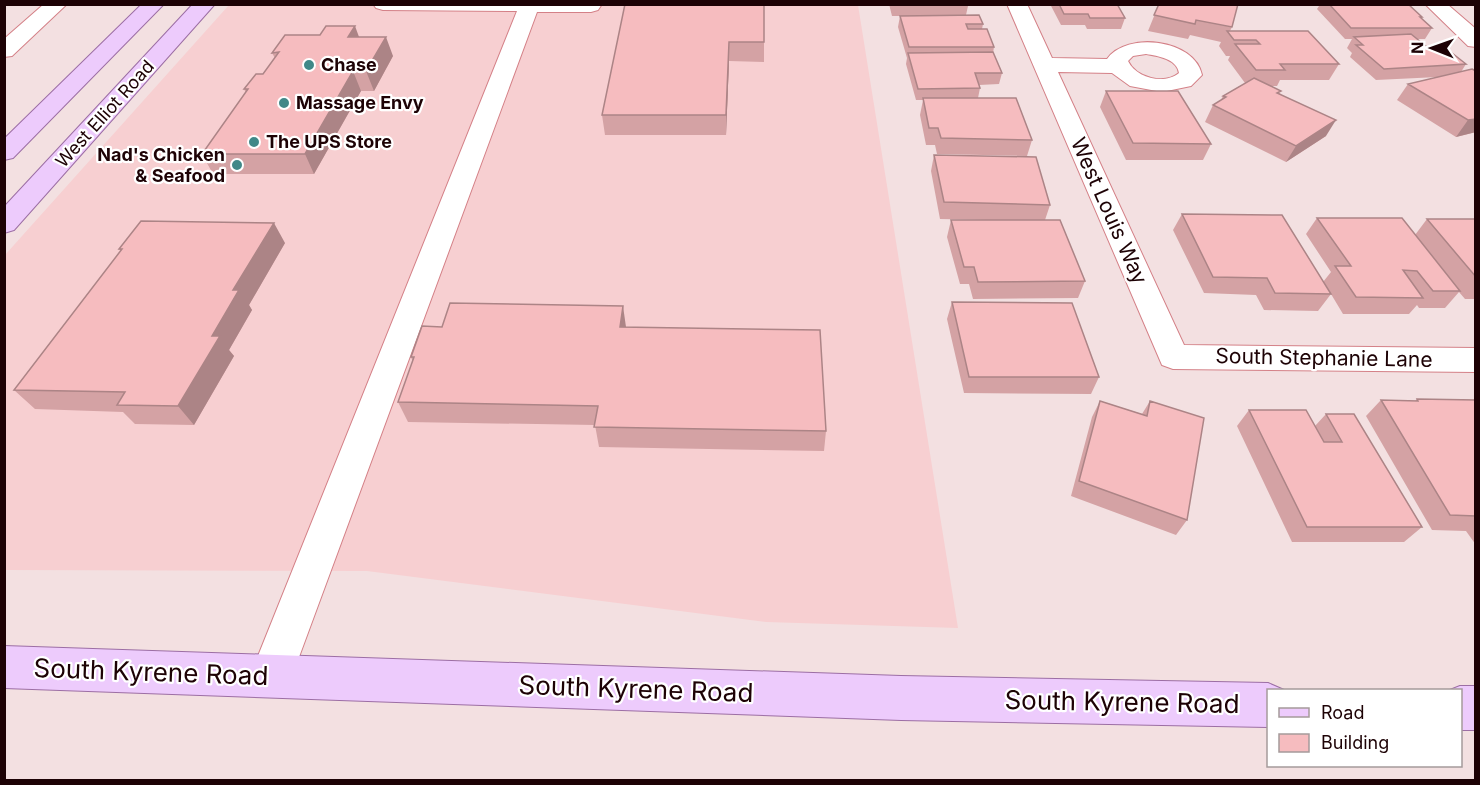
<svg xmlns="http://www.w3.org/2000/svg" width="1480" height="785" font-family="Inter,sans-serif">
  <style>
    .built { fill: #f7cfd1 }
    .lines { fill: none; stroke-linecap: round; stroke-linejoin: round }
    .minor-casing { stroke: #d48087; stroke-width: 2 }
    .major-casing { stroke: #9c6ea4; stroke-width: 2 }
    .minor { fill: #fff; fill-rule: evenodd }
    .major { fill: #edcbfc; fill-rule: evenodd }
    .wall { fill: #d4a2a4 }
    .shaded-wall { fill: #ac8486 }
    .building { fill: #f6bcbf; stroke: #ac8486; stroke-width: 1.5 }
    .poi-dot { fill: #408888; stroke: #fff; stroke-width: 2 }
    .labels { text-anchor: middle; stroke-width: 4.5; stroke-linejoin: round; paint-order: stroke }
    .far-poi-label { font-size: 18px; font-weight: bold; fill: #1d0205; stroke: #fff; text-anchor: start }
    .far-street-label { font-size: 18px; fill: #1d0205; stroke: #fff }
    .street-label { font-size: 21px; fill: #1d0205; stroke: #fff }
    .near-street-label { font-size: 26px; fill: #1d0205; stroke: #fff }
  </style>
  <rect width="100%" height="100%" fill="#f3e0e1"/>
  <!-- built -->
  <path class="built" d="M229 5H858L958 628 766 622 367 571 5 570V255Z"/>
  <g class="lines">
    <defs>
      <path id="minor" d="M44 4H67L12 56 4 57V39Z
        M373 4H602L598 10 591 12H537L292 676 286 691 271 697 256 691 250 676 517 11 383 10 376 8Z
        M1007 4H1027L1052 58 1107 59C1126 31 1195 39 1202 75L1191 86 1162 92 1130 86 1112 73 1058 72 1184 345 1476 348V372L1173 369 1162 365ZM1146 54C1158 56 1177 59 1179 73 1164 85 1136 78 1128 61L1133 56Z
        M1425 4H1447L1476 29V47L1468 46Z"/>
      <path id="major" d="M142 4H164L13 158 4 160V139Z
        M193 4H215L14 230 4 233V207Z
        M4 646 901 676 1268 683 1284 690H1268V727L901 720 4 688Z
        M1460 686H1476V730H1460V690H1450Z"/>
    </defs>
    <!-- minor casing -->
    <use href="#minor" class="minor-casing"/>
    <!-- major casing -->
    <use href="#major" class="major-casing"/>
    <!-- minor -->
    <use href="#minor" class="minor"/>
    <!-- major -->
    <use href="#major" class="major"/>
  </g>
  <!-- wall -->
  <path class="wall" d="M625 4 764 42V62L729 61 726 135H605L602 115Z
    M889 4H972V6H968L966 15 983 24 982 29 994 47 993 53 1002 73 999 84 979 85 980 88 978 98 1032 140 1027 156 937 154 935 145H926L920 115 923 100H916L906 64 907 58 898 27 900 16H892Z
    M1050 4H1117L1125 18 1121 29H1087L1085 25H1061Z
    M1159 4 1232 27 1230 31 1339 64 1329 80H1280L1277 86H1272L1326 136 1286 162 1205 122 1213 105 1221 100 1223 96 1245 83 1228 60 1230 56H1226L1219 46 1221 42 1190 35 1188 39 1148 31Z
    M1317 4H1408L1422 17 1421 18 1432 28 1425 39H1417L1427 47 1466 64 1461 72 1476 132 1456 137 1397 100 1408 84 1438 77 1376 80 1350 57 1352 53 1347 48 1352 39H1345L1317 9 1319 6Z
    M358 37 393 56 374 91H361L314 174H213L202 154 246 93 244 89 263 74 275 58 272 53Z
    M1106 91 1211 144 1203 160H1126L1100 107Z
    M934 155 1050 205 1045 220 1085 281 1078 298 973 299 969 284H960L947 237 951 220H987L940 219 931 171Z
    M1182 214 1323 282 1331 272 1306 234 1317 218 1415 235 1427 219H1476V299H1465L1459 292 1445 308H1419L1417 305 1409 314H1343L1331 294 1318 311 1264 310 1256 295 1204 293 1173 230Z
    M285 243 249 305 252 310 229 350 234 356 194 425 135 424 123 412 35 409 14 390 121 251 119 249Z
    M952 302 1099 377 1091 394 964 393 947 319Z
    M442 327H626L826 431 824 451 599 447 595 425 408 422 398 402 413 362 411 357Z
    M1417 399 1476 400V545L1466 531 1432 530 1366 416 1381 400 1415 401Z
    M1100 401 1142 414 1150 401 1187 520 1176 535 1071 496 1092 417Z
    M1249 410 1315 426 1326 414 1422 527 1404 542H1292L1237 426Z"/>
  <!-- shaded-wall -->
  <path class="shaded-wall" d="M355 26 362 45 348 37Z
    M386 37 393 56 374 91 366 71Z
    M729 42V61L726 135V115Z
    M353 71 361 91 314 174 305 154Z
    M1476 119V132L1456 137 1468 120Z
    M1336 120 1326 136 1286 162 1296 146Z
    M274 223 285 243 249 305 252 310 229 350 234 356 194 425 178 406 233 290Z
    M623 306 626 327H620Z"/>
  <!-- building -->
  <path class="building" d="M625 4H764V42H729L726 115H602Z
    M1059 4H1117L1125 18H1090L1088 14H1064Z
    M1159 4H1238L1232 27 1196 20 1195 24 1154 15Z
    M1329 4H1408L1422 17H1420L1432 28H1351Z
    M979 15 983 24H966L968 29H987L994 47H909L900 16Z
    M326 26H355L348 37H386L366 71H353L305 154H202L248 89H244L256 74H263L279 52 272 53 285 35H320Z
    M1227 31H1308L1339 64H1280L1285 70H1256L1235 44H1260L1256 40H1234Z
    M1411 34 1427 47 1443 46 1466 64 1384 69 1356 45H1363L1354 37Z
    M993 52 1002 73H975L980 88 918 89 908 53Z
    M1472 69 1476 71V119L1468 120 1408 84Z
    M1254 78 1281 91 1277 93 1336 120 1296 146 1213 105 1226 97 1223 96Z
    M1106 91H1178L1211 144 1133 143Z
    M923 98H1016L1032 140 941 138 938 128H929Z
    M934 155 1036 157 1050 205 944 202Z
    M1182 214 1282 215 1331 294 1275 293 1267 278 1213 277Z
    M1317 218H1402L1460 291H1433L1417 271 1403 270 1423 298 1356 297 1335 266H1351Z
    M1427 219H1476V277Z
    M951 220H1060L1085 281 978 282 974 267H964Z
    M141 221 274 223 233 290H239L212 336H220L178 406 117 405 125 392 14 390 122 249H119Z
    M952 302 1072 303 1099 377H969Z
    M450 303 623 306 620 327 820 330 826 431 594 427 598 406 398 402 414 357H411L422 326 442 327Z
    M1417 399 1476 400V516L1450 515 1381 400 1418 401Z
    M1100 401 1147 416 1150 401 1204 418 1187 520 1079 481Z
    M1249 410H1306L1324 442H1342L1326 414H1354L1422 527H1307Z"/>
  <!-- markers -->
  <g class="poi-dot">
    <circle cx="309" cy="65" r="6"/>
    <circle cx="284" cy="103" r="6"/>
    <circle cx="254" cy="142" r="6"/>
    <circle cx="237" cy="165" r="6"/>
  </g>
  <g class="labels">
    <!-- far-poi labels -->
    <g class="far-poi-label">
      <text x="321" y="71">Chase</text>
      <text x="296" y="109">Massage Envy</text>
      <text x="266" y="148">The UPS Store</text>
      <text x="225" y="161" text-anchor="end">Nad's Chicken<tspan x="225" dy="21">&amp; Seafood</tspan></text>
    </g>
    <!-- far-street labels -->
    <g class="far-street-label">
      <text transform="translate(105 114) rotate(-48)" y="6">West Elliot Road</text>
    </g>
    <!-- street labels -->
    <g class="street-label">
      <text transform="translate(1109 211) rotate(66)" y="7">West Louis Way</text>
      <text transform="translate(1324 358) rotate(1)" y="7">South Stephanie Lane</text>
    </g>
    <!-- near-street labels -->
    <g class="near-street-label">
      <text transform="translate(151 672) rotate(2)" y="9">South Kyrene Road</text>
      <text transform="translate(636 689) rotate(2)" y="9">South Kyrene Road</text>
      <text transform="translate(1122 702) rotate(1)" y="9">South Kyrene Road</text>
    </g>
  </g>
  <!-- border -->
  <rect width="1480" height="785" fill="none" stroke="#1d0205" stroke-width="12"/>
  <!-- legend -->
  <rect x="1267" y="689" width="195" height="78" fill="#ffffff" stroke="#a59a9b" stroke-width="1.5"/>
  <rect x="1279" y="708" width="30" height="9" fill="#edcbfc" stroke="#a59a9b" stroke-width="1.5"/>
  <text x="1321" y="719" font-size="18" fill="#1d0205">Road</text>
  <rect x="1279" y="734" width="30" height="18" fill="#f6bcbf" stroke="#a59a9b" stroke-width="1.5"/>
  <text x="1321" y="749" font-size="18" fill="#1d0205">Building</text>
  <!-- north arrow -->
  <g transform="translate(1432 48) rotate(271)" stroke="#ffffff" stroke-width="4.5" paint-order="stroke">
  <path d="M0-4.5L10 22L0 15L-10 22Z" fill="#1d0205"/>
  <text y="-9" font-size="16" font-weight="bold" text-anchor="middle" fill="#1d0205">N</text>
  </g>
</svg>
